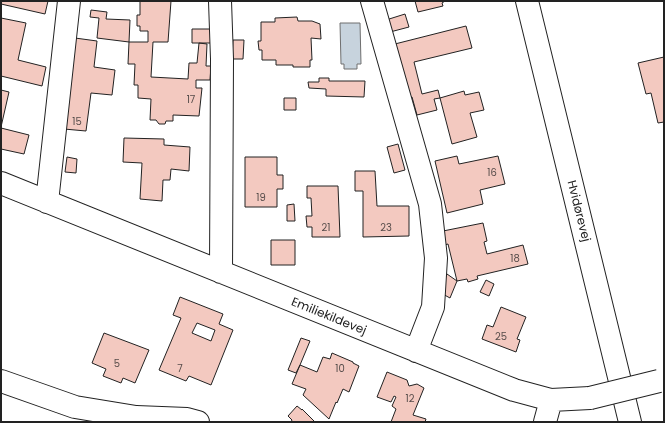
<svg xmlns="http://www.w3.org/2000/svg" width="665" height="423" font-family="Poppins,sans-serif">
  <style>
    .water { fill: #c7d3dd; stroke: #6f6f6f }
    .building { fill: #f3c9c0; stroke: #222; fill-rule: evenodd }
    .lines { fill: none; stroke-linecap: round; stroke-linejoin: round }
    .minor-casing { stroke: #222; stroke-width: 24 }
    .minor { stroke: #fff; stroke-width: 22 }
    .minor-bridge-casing { stroke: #222; stroke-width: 24; stroke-linecap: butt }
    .minor-bridge { stroke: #fff; stroke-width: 22 }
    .labels { text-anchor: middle; stroke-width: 3; stroke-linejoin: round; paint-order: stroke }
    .number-label { font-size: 10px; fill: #564c4a }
    .street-label { font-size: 12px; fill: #222; stroke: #fff }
  </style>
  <rect width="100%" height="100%" fill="#fff"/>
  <!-- water -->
  <path class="water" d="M340 23H360L361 64H357V69H344V64H341Z"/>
  <!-- building -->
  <path class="building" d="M1 1H48L45 14 1 4Z
    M140 1H171L168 42H153L151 77 188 79 189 63H197L199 43 207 44 206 66H211L210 80H196V88H202L199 116 173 115V121H166L165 124H159L156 120H150L151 99 138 98V85H134L135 64H128L129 42H148V31H140V26H137V15H140Z
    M415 1H445L442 3 443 6 418 12Z
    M91 10 107 12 106 19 130 20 129 42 97 38 99 18 90 17Z
    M405 14 409 27 390 32 386 20Z
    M297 17 298 21H312L320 24 321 39 311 38 312 60H310V67H293V65H276V60H262V50H259L258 41H261V22H275V18Z
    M1 18 26 23 18 60 46 67 42 86 1 76Z
    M466 26 472 48 414 62 422 94 438 90 440 98 434 99 437 110 417 115 412 97 406 98 387 46Z
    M192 29H211V43H192Z
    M75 38 97 41 94 67 115 70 112 95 91 93 86 131 64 129Z
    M233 40H244L243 59H232Z
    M664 57V122L658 123 651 93 646 94 638 63Z
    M319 78H329V81H365L364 97 326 96V89L309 88 308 82H319Z
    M1 90 9 92 1 127Z
    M464 91 465 95 479 92 484 110 470 113 477 137 452 144 440 98Z
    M284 98H296V110H284Z
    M1 128 29 135 24 154 1 149Z
    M124 138 164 139V145L190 147 189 171 171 169 170 180H163L162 201 140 199 142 163 123 162Z
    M398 144 405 170 394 173 387 147Z
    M457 156 459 164 498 156 505 184 480 190 483 204 447 213 435 161Z
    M67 157 77 159 76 173 65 172Z
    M245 157H277V175H283V189H277V207H245Z
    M355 171H375L377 206H409V236L363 237V191H355Z
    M307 186H338L340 237H312V227H307L306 216H312L311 198H307Z
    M294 204 295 221H287V205Z
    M483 223 487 241 484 242 487 254 523 245 528 264 477 276 478 279 468 282 467 279 457 281 448 244 441 246 438 232Z
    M271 240H295V265H271Z
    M447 274 457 281 450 298 439 292Z
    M486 280 494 284 489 296 480 292Z
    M180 297 223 314 219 324 233 330 211 385 189 376 186 381 159 370 181 318 173 315ZM197 323 215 330 211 341 192 333Z
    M501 307 526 317 517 339 520 340 516 352 482 339 487 325 493 327Z
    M104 333 149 350 135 383 123 378 121 383 103 376 106 369 92 363Z
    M301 338 310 341 300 365 296 373 288 370Z
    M332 353 353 362V363L359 366 349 392 343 389 337 403 336 402 329 419 303 395 306 389 292 384 300 365 317 372 323 357 330 359Z
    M387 372 407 380 409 386 417 384 424 388 413 415 426 419 425 422H391L396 409 392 406 396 397 394 396 391 402 377 397Z
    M297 406 302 410V409L315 422H291L292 420 288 416Z"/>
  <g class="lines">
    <defs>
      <path id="minor" d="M220 1 222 59 221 272
        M372 1 430 204 436 258 433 307 416 351
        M527 1 630 422
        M1 183 514 390 551 400 590 398
        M47 202 69 1
        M1 381 75 407 136 417 187 419 198 422
        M545 422 551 400"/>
    </defs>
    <!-- minor casing -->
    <use href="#minor" class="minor-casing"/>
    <!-- minor -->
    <use href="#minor" class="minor"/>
    <defs>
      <path id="minor-bridge" d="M590 398 659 381"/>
    </defs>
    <!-- minor-bridge casing -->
    <use href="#minor-bridge" class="minor-bridge-casing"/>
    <!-- minor-bridge -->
    <use href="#minor-bridge" class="minor-bridge"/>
  </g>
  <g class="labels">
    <!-- number labels -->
    <g class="number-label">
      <text x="191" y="103">17</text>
      <text x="77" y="125">15</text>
      <text x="492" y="176">16</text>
      <text x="261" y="201">19</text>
      <text x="326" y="231">21</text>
      <text x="386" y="231">23</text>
      <text x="515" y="262">18</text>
      <text x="501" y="340">25</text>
      <text x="117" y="367">5</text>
      <text x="180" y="372">7</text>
      <text x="340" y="372">10</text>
      <text x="410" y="402">12</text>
    </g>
    <!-- street labels -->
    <g class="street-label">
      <text transform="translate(579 211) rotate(76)" y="4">Hvidørevej</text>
      <text transform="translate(329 316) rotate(22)" y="4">Emiliekildevej</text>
    </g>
  </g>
  <!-- border -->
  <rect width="665" height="423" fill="none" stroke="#222222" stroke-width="4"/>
</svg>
